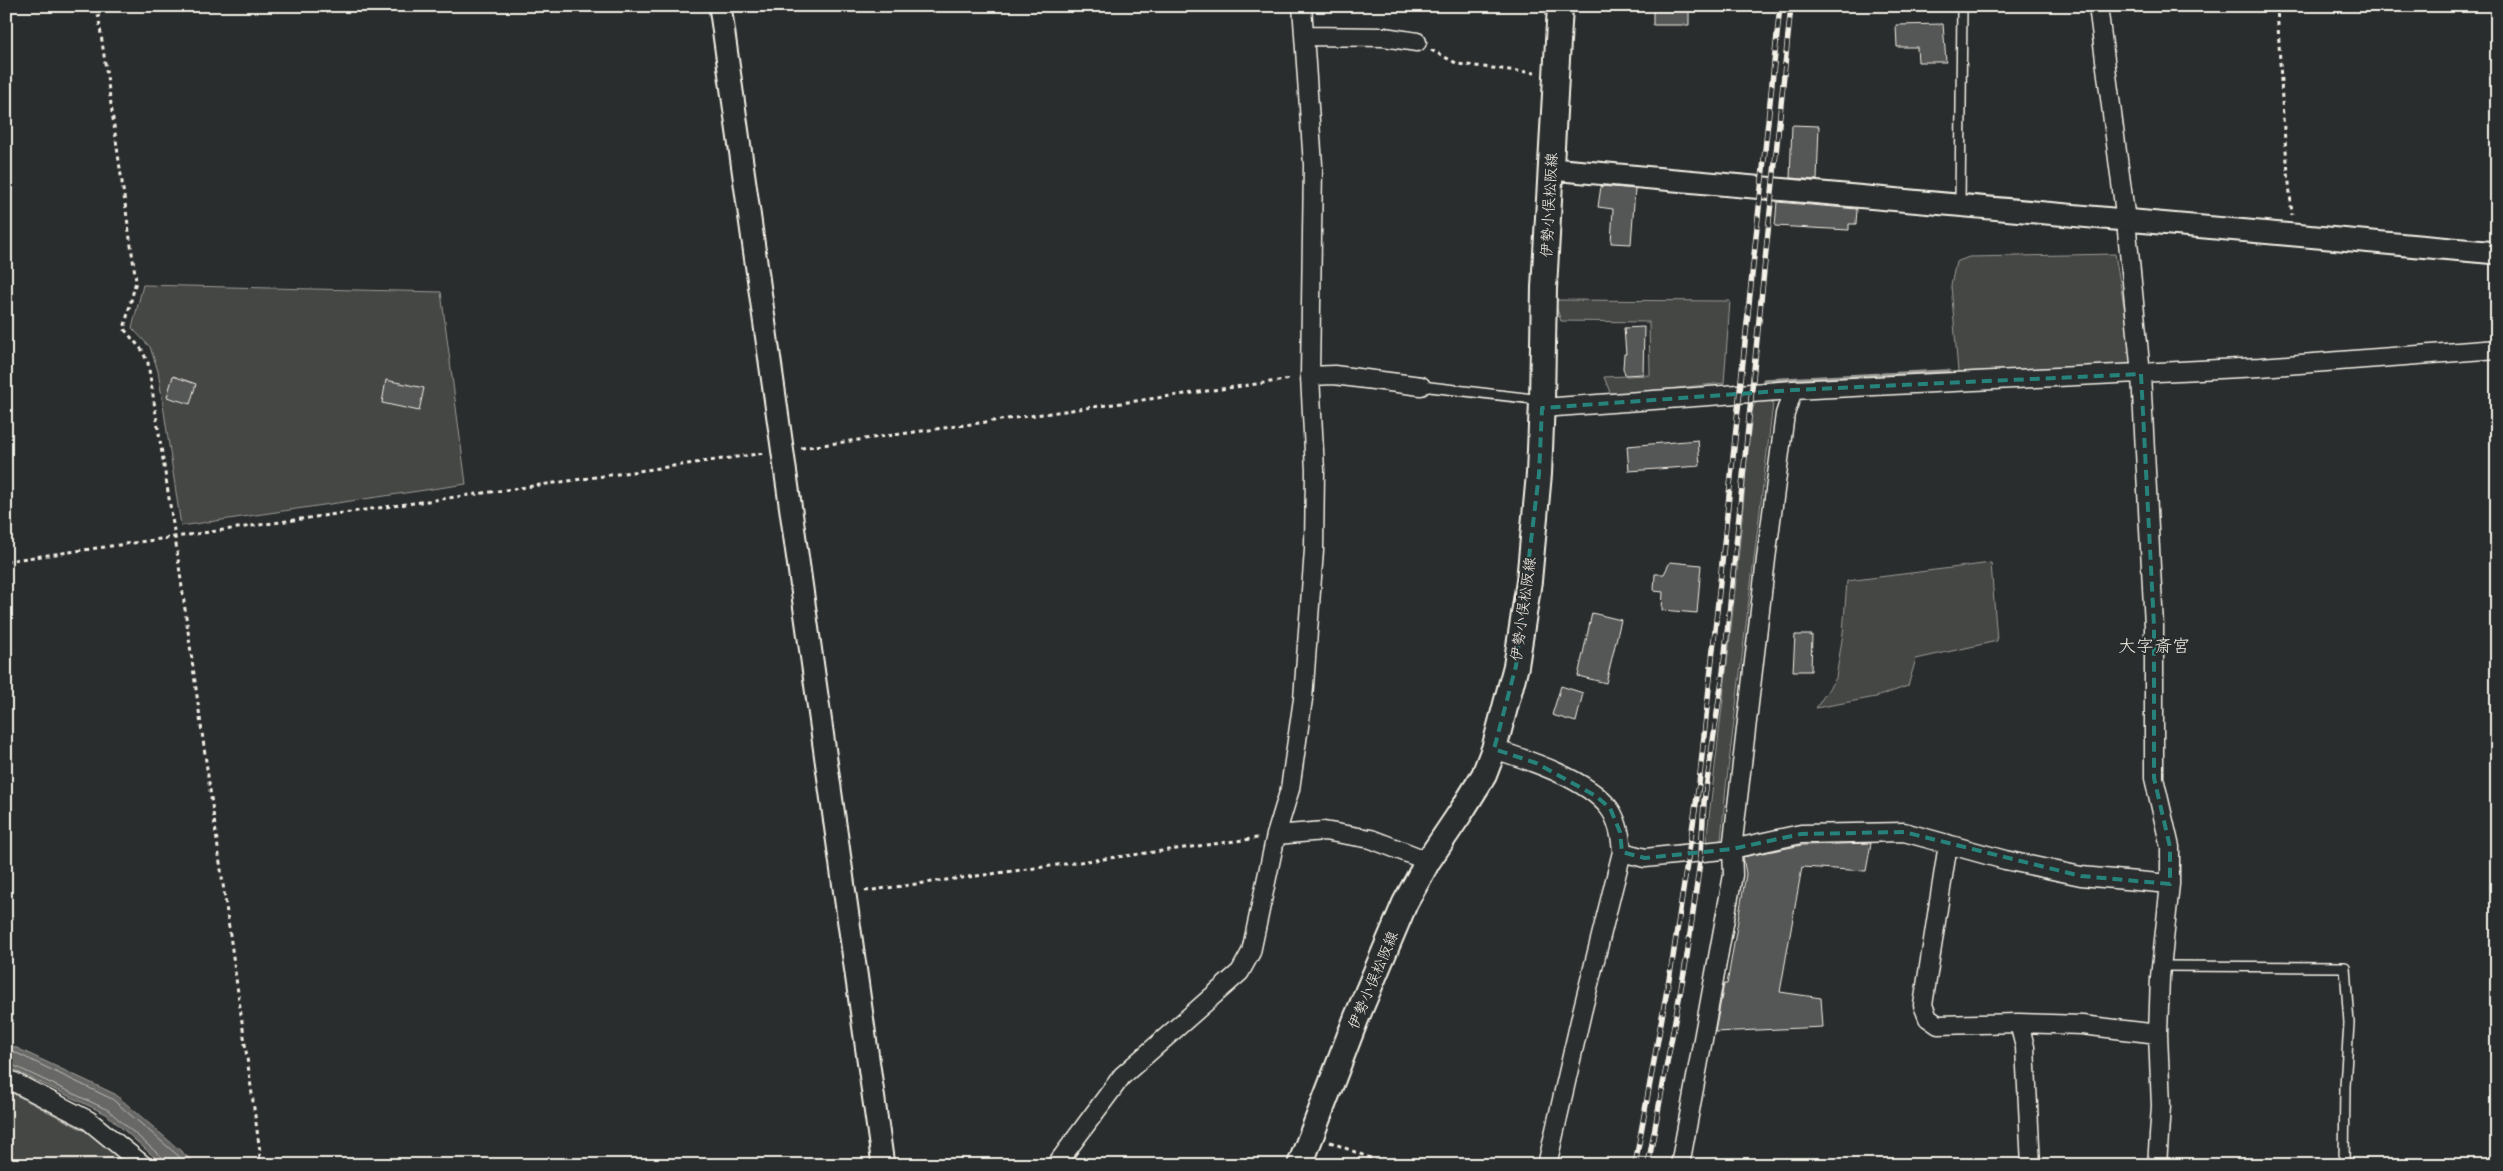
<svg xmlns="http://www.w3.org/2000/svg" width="2503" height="1171" font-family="'Playpen Sans','Klee One',sans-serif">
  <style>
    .green { fill: #444645; stroke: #9c9c96 }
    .water { fill: #676866; stroke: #9f9f9a }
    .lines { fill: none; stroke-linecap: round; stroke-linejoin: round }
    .shore { stroke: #bcbab4; stroke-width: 1 }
    .stream { stroke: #9f9f9a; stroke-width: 5.5 }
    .building { fill: #555756; stroke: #f4f1e8 }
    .service-casing { stroke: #f4f1e8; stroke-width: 12 }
    .minor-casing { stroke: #f4f1e8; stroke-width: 21 }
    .tertiary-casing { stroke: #f4f1e8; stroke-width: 25 }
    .secondary-casing { stroke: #f4f1e8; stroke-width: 28 }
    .path { stroke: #f4f1e8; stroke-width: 3; stroke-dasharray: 4 4; stroke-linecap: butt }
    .service { stroke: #2a2d2e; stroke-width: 9 }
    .minor { stroke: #2a2d2e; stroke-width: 18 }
    .tertiary { stroke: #2a2d2e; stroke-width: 21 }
    .secondary { stroke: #2a2d2e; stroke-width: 24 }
    .rail-casing { stroke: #f4f1e8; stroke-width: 5.5 }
    .rail { stroke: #2a2d2e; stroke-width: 4; stroke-dasharray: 11; stroke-linecap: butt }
    .marked { fill: none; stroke: #26827a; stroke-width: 4; stroke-dasharray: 10 6; stroke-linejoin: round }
    .labels { text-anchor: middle; stroke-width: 4; stroke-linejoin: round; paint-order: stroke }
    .street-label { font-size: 15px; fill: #f4f1e8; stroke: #2a2d2e }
    .quarter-label { font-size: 18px; fill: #f4f1e8; stroke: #2a2d2e }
  </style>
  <rect width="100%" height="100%" fill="#2a2d2e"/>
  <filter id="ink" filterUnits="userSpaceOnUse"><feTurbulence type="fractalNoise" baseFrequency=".02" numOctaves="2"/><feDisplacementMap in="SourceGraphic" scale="10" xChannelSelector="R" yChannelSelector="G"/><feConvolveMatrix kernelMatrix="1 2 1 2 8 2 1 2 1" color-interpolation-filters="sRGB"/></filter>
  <g filter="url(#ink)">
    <!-- green -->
    <path class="green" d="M2115 254 2134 364 1958 372 1951 285 1956 262 1969 257Z
      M143 285 441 292 466 484 181 526 158 371 150 347 132 328Z
      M1554 300 1730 301 1724 383 1611 395 1604 377 1650 375 1649 322 1561 321Z
      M1758 399 1771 400 1773 404 1726 787 1721 840 1706 843C1720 723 1735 604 1745 484 1746 464 1745 413 1758 399Z
      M1991 563 1997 641 1916 659 1908 686 1876 697 1816 708 1836 678 1843 633 1847 581Z
      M6 1090 91 1134 130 1165H6Z"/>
    <!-- water -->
    <path class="water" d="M6 1043 115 1094 197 1165H163L106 1114 6 1066Z"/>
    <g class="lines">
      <!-- shore -->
      <path class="shore" d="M6 1048 112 1099 189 1165
        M6 1062 108 1110 164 1159 165 1165"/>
      <!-- stream -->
      <path class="stream" d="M1765 381 1948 372"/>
    </g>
    <!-- building -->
    <path class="building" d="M1653 6H1689V25H1653Z
      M1943 24 1946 62H1918L1917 47H1897L1896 25Z
      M1792 125 1819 126 1817 180 1790 178Z
      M1601 186 1635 189 1631 244 1611 243 1613 209 1598 207Z
      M1777 202 1857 209 1856 224H1849V230L1775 226Z
      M1644 327 1643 374 1625 375 1623 368 1624 354H1626L1624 328Z
      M173 376 196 384 190 404 167 397Z
      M386 380 424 388 419 411 382 403Z
      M1698 440 1700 466 1629 471 1627 446Z
      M1670 562 1701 565 1697 613 1662 610 1663 592 1654 591 1655 574H1664Z
      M1592 613 1621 620 1606 683 1578 676Z
      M1795 635H1812L1811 671H1793Z
      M1561 686 1583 693 1576 722 1552 715Z
      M1871 843 1866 871 1802 867 1780 992 1821 998 1823 1027 1715 1032 1724 984H1727L1746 874 1743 857 1802 845Z"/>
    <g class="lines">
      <defs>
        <path id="service" d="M1960 204 1962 6
          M1421 386 1542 400
          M2161 966 2345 967 2349 1023 2345 1086 2344 1165"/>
        <path id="minor" d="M2098 6 2126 221 2141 374 2154 626V778L2170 847V884L2160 977 2158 1034 2161 1106 2157 1165
          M1304 36 1384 37 1417 42
          M1310 376 1334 375 1421 386
          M1542 408 1793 390 2260 367 2497 349
          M1494 749C1528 760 1587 779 1609 808 1618 820 1621 837 1622 852L1645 858 1732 849 1801 834 1904 832 2005 860 2081 876 2170 884
          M1276 835 1324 831 1371 839 1428 861
          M1948 844 1923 1005 1928 1018 1938 1025 2019 1023
          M6 1078 88 1120 143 1165
          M1056 1165 1122 1076 1240 972 1251 952 1276 835 1290 789 1303 699 1314 550 1315 470 1310 376 1313 165 1302 6
          M1547 1165 1582 1012 1622 852
          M1680 1165 1733 875 1732 849 1766 559 1785 414 1793 390
          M2031 1165 2025 1047 2019 1023 2082 1025 2158 1034"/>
        <path id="tertiary" d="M720 6 883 1165
          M1551 169 2497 253"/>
        <path id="secondary" d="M1300 1165 1356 1019 1405 903 1428 861 1461 812 1484 775 1494 749 1516 666 1529 581 1539 474 1542 401 1544 288 1560 6"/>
      </defs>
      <!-- service casing -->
      <use href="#service" class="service-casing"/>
      <!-- minor casing -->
      <use href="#minor" class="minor-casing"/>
      <!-- tertiary casing -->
      <use href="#tertiary" class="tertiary-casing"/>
      <!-- secondary casing -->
      <use href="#secondary" class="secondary-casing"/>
      <!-- path -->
      <path class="path" d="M97 6 136 281 124 329 142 350 148 363 175 537 260 1152 259 1165
        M2277 6 2283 118 2292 215
        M1431 50 1458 64 1535 73
        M801 448 1292 379
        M6 561 765 453
        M865 891 1258 838
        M1330 1142 1388 1165"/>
      <!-- service -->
      <use href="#service" class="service"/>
      <!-- minor -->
      <use href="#minor" class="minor"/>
      <!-- tertiary -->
      <use href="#tertiary" class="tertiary"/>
      <!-- secondary -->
      <use href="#secondary" class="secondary"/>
      <defs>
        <path id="rail" d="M1635 1165 1673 957 1699 784 1780 6
          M1648 1165 1687 956 1701 854 1704 802 1723 673 1791 6"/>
      </defs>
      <!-- rail casing -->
      <use href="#rail" class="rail-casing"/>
      <!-- rail -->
      <use href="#rail" class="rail"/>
    </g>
  </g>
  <!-- marked area -->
  <path class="marked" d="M2141 374 2154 626V778L2170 847V884L2081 876 1904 832 1801 834 1732 849 1645 858 1622 852 1620 832 1610 808 1596 796 1536 763 1494 749 1516 666 1539 474 1542 408 1793 390Z"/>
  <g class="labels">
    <!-- street labels -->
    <g class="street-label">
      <text transform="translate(1549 205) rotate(-87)" y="5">伊勢小俣松阪線</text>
      <text transform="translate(1523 609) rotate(-82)" y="5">伊勢小俣松阪線</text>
      <text transform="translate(1373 980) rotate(-67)" y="5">伊勢小俣松阪線</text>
    </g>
    <!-- quarter labels -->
    <g class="quarter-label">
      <text x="2154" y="652">大字斎宮</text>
    </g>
  </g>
  <!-- margin -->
  <rect width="2503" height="1171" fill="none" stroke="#2a2d2e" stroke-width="25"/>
  <rect x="12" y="12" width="2478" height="1146" fill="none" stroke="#f4f1e8" stroke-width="2" filter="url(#ink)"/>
</svg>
